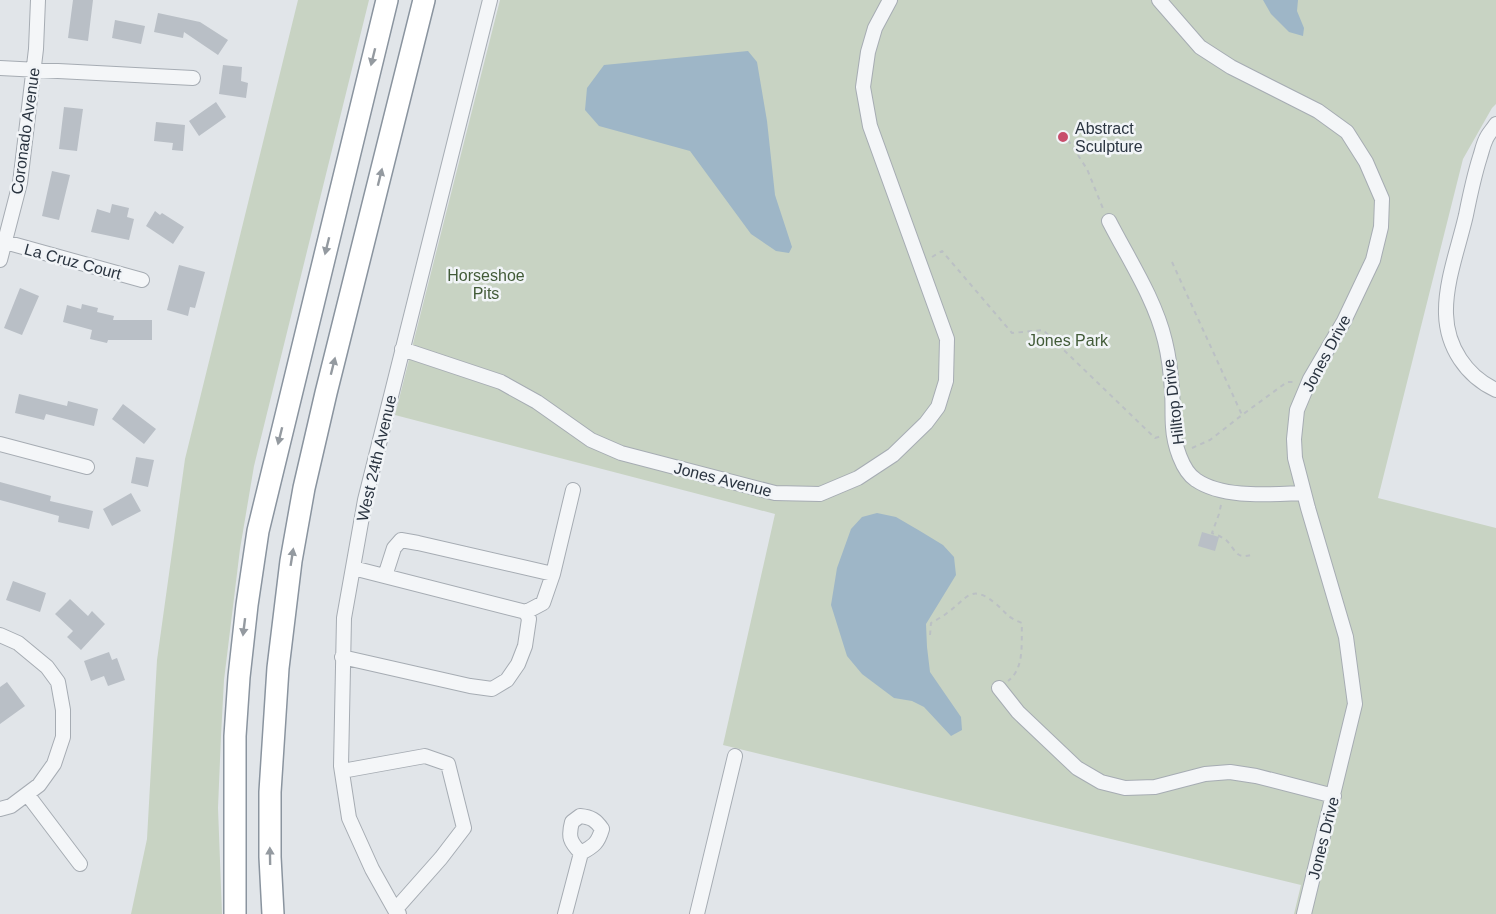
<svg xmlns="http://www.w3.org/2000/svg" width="1496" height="914" font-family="Helvetica,sans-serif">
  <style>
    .green { fill: #c8d3c3 }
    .water { fill: #9eb6c7 }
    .building { fill: #b9bfc6 }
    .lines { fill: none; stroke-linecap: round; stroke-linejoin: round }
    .minor-casing { stroke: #a6acb3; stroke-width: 16 }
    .highway-casing { stroke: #8a949f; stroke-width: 24 }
    .path { stroke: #bbc0c4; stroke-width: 2; stroke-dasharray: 4.5 4.5; stroke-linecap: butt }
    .minor { stroke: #f4f6f8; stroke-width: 14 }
    .highway { stroke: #fff; stroke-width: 21 }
    .oneway { fill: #949aa0 }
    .poi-dot { fill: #c84d6b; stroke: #f1f4f7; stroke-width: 2 }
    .labels { text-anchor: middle; stroke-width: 5; stroke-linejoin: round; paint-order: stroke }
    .poi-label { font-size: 16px; fill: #2a3440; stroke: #f1f4f7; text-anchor: start }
    .street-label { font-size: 16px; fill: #2a3440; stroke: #f1f4f7 }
    .park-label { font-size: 16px; fill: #425b38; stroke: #f1f4f7 }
  </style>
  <rect width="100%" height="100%" fill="#e1e5e9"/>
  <!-- green -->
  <path class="green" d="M298 0H369L254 466 240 549 224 680 221 736 218 808 222 914H131L147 839 157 660 185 459Z
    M500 0H1496V104L1492 108 1463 159 1378 498 1496 528V914H1294L1301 885 723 745 775 514 395 415Z"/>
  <!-- water -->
  <path class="water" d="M1263 0H1298L1297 11 1304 28 1303 36 1289 32 1271 14Z
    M748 51 757 62 767 121 775 195 792 247 789 253 776 251 751 234 690 151 599 126 585 110 587 88 604 65Z
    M877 513 896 517 920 531 943 545 954 557 956 575 926 624 927 647 930 672 961 717 962 730 951 736 924 707 912 701 894 698 862 674 847 656 831 605 837 568 851 529 862 517Z"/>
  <!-- building -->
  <path class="building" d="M73 0H93L88 41 68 38Z
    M158 13 200 22 228 40 218 55 184 32 183 38 154 32Z
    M115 20 145 26 141 44 112 38Z
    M223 65 242 67 241 81 248 83 246 98 219 94Z
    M216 102 226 117 199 136 189 121Z
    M64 107 83 109 77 151 59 149Z
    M156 122 185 125 183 151 172 150 173 143 154 141Z
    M52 171 70 175 59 220 42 216Z
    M112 204 129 208 127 217 134 219 129 240 91 232 97 209 110 213Z
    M155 211 160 215 162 213 184 227 173 244 146 226Z
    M179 265 205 272 195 308 190 307 188 316 167 310Z
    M20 288 39 296 22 335 4 328Z
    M82 304 98 308 97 312 114 316 113 320H152V340H108L107 343 90 339 92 330 63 322 67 305 81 309Z
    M19 394 67 406 68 401 98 409 94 426 46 414 44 420 15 413Z
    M123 404 156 429 144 444 112 419Z
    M136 457 154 460 148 487 131 483Z
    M0 482 51 496 50 501 93 511 89 529 58 522 59 516 0 500Z
    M131 493 141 511 112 526 103 509Z
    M1202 532 1219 537 1215 551 1198 546Z
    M13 581 46 593 40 612 6 600Z
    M70 599 88 616 92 611 105 624 81 650 67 637 73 631 55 614Z
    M109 652 112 660 117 658 125 680 108 686 104 676 91 681 84 661Z
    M7 682 25 706 0 724V687Z"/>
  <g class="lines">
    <defs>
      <path id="minor" d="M1159 0 1200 47 1231 67 1318 111 1347 132 1366 162 1382 199 1381 227 1373 260 1344 321 1310 379 1297 410 1294 439 1295 458 1308 508 1346 637 1355 704 1304 914
        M0 68 193 78
        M1496 124C1493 129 1488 134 1486 139 1483 145 1482 151 1480 157 1474 176 1470 195 1466 215 1459 246 1445 282 1446 314 1447 347 1466 376 1496 390
        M1109 221C1129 260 1155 299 1165 341 1169 357 1171 375 1172 391 1173 403 1172 415 1173 427 1174 444 1182 471 1196 480 1224 499 1271 494 1304 493
        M5 242 142 280
        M0 260 20 183 36 49 38 0
        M402 349 501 382 537 402 591 440 621 453 775 493 820 494 858 478 893 455 926 423 938 407 946 381 947 339 870 126 863 87 868 52 875 28 890 0
        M0 444 87 467
        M353 568 526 612 543 603 553 574 573 490
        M385 576 394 548 401 540 418 543 553 574
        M0 635 18 643 47 667 58 682 63 710V737L54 764 39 785 11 806 0 809
        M342 657 470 686 492 689 507 680 518 664 525 646 529 619 526 612
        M999 688 1018 712 1077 768 1101 782 1125 788 1155 787 1205 774 1230 772 1256 776 1334 796
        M342 771 425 756 448 764 464 828 441 858 395 910
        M27 794 80 864
        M580 816C591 817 596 820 602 829 598 843 594 846 581 853 570 842 568 837 572 822Z
        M399 914 395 910 372 869 349 818 341 766 344 618 365 500 490 0
        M565 914 581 853
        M697 914 735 756"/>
      <path id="highway" d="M235 914V736L239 677 247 605 258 531 387 0
        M273 914 270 857V792L278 668 291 561 304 488 326 393 424 0"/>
    </defs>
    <!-- minor casing -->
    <use href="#minor" class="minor-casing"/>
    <!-- highway casing -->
    <use href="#highway" class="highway-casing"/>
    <!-- path -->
    <path class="path" d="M1068 140 1087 169 1104 211
      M932 257 942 251 1012 333 1043 330 1155 438 1162 436
      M1172 262 1242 415 1287 382H1294
      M1192 448 1210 440 1242 415
      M1221 505 1219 514 1212 533C1217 535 1222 537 1226 540 1236 549 1235 561 1254 554
      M930 635 931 623C936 620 942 617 947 613 967 599 970 583 995 603 1007 613 1006 617 1022 623 1021 643 1025 668 1008 681"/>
    <!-- minor -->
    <use href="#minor" class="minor"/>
    <!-- highway -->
    <use href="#highway" class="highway"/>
  </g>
  <!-- one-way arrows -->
  <defs><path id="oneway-solid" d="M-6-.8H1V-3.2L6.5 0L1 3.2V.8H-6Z" transform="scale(1.5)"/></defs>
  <g class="oneway">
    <use href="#oneway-solid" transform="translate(373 57) rotate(104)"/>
    <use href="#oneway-solid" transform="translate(380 177) rotate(-76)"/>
    <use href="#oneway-solid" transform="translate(327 246) rotate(104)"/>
    <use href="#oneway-solid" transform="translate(333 366) rotate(-76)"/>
    <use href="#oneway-solid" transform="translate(280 436) rotate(104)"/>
    <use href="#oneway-solid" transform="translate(292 557) rotate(-81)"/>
    <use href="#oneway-solid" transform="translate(244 627) rotate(97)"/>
    <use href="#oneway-solid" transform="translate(270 856) rotate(-91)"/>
  </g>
  <!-- markers -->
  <circle class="poi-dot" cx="1063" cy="137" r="6"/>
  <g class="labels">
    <!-- poi labels -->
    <g class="poi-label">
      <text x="1075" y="134">Abstract<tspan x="1075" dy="18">Sculpture</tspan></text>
    </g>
    <!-- street labels -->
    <g class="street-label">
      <text transform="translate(25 131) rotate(-82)" y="6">Coronado Avenue</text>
      <text transform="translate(73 261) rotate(15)" y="6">La Cruz Court</text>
      <text transform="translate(1326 353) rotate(-62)" y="6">Jones Drive</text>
      <text transform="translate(1173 402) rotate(-97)" y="6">Hilltop Drive</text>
      <text transform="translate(376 458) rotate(-77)" y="6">West 24th Avenue</text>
      <text transform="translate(723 479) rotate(14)" y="6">Jones Avenue</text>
      <text transform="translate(1323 838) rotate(-76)" y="6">Jones Drive</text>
    </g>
    <!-- park labels -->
    <g class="park-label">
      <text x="486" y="281">Horseshoe<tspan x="486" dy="18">Pits</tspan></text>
      <text x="1068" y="346">Jones Park</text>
    </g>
  </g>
</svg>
